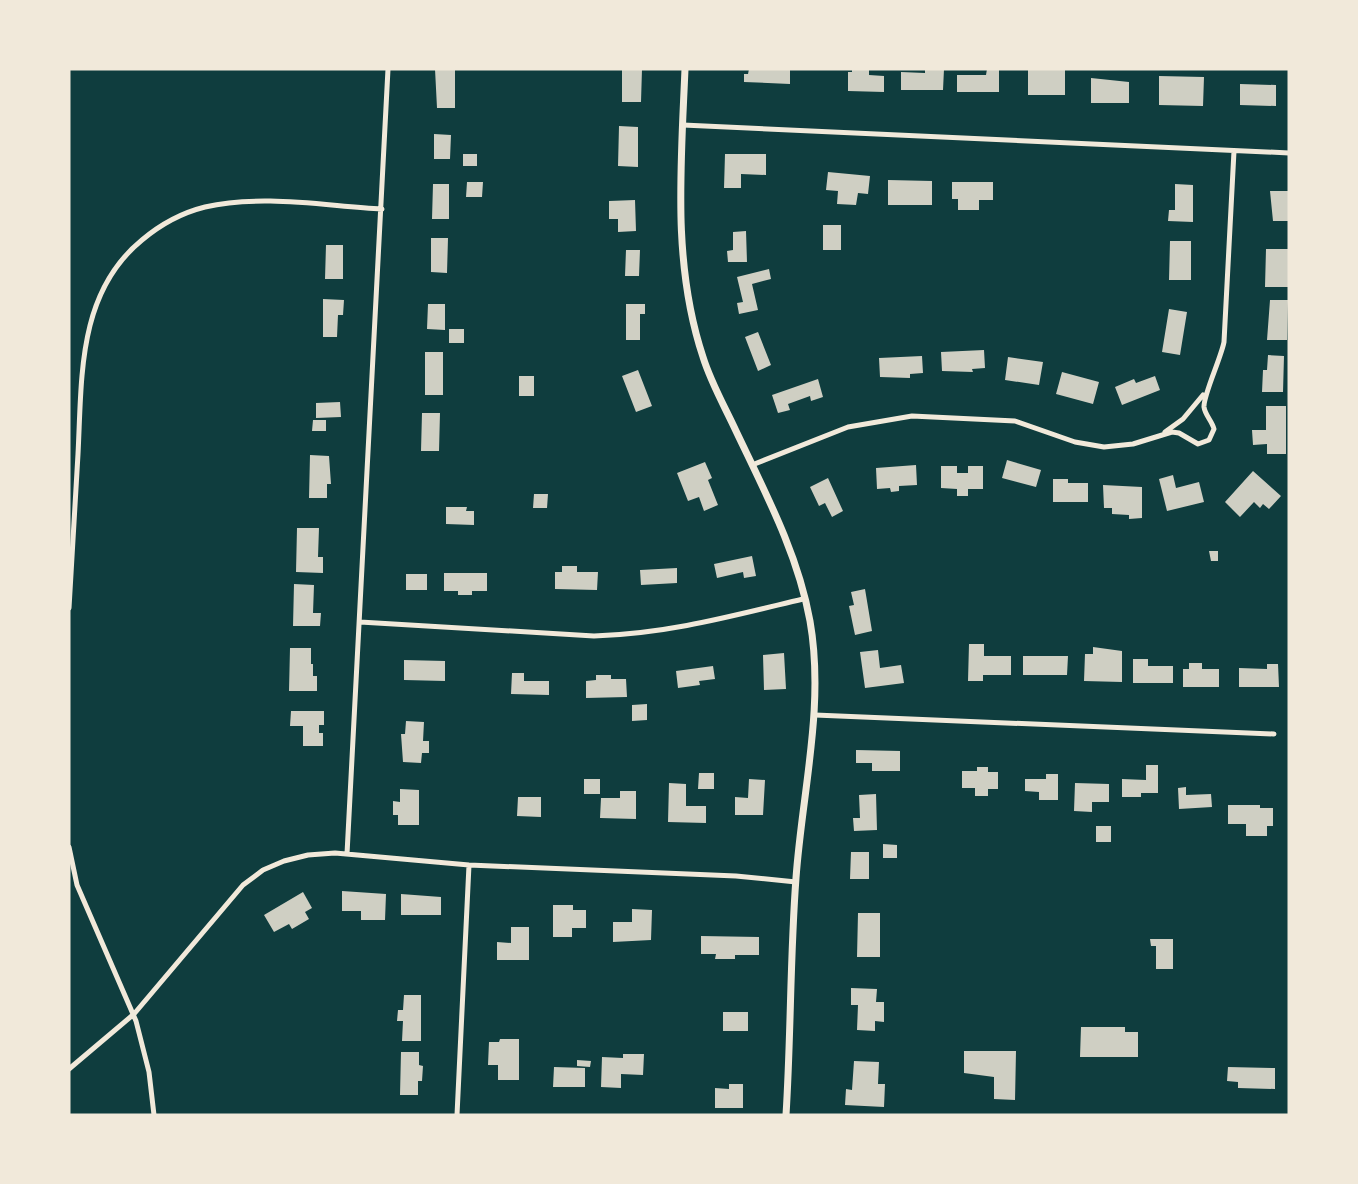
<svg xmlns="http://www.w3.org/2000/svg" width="1358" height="1184" font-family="Barlow,sans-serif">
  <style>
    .building { fill: #cfcfc3 }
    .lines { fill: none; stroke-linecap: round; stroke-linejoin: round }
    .minor { stroke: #f1e9da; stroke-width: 5 }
    .tertiary { stroke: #f1e9da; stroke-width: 7 }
  </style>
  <rect width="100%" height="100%" fill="#0f3d3e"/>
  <!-- building -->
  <path class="building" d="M435 69H455V108H437Z
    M622 69H642L641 102H622Z
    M749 69H790V84L744 82V74H748Z
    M852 69H869V75L884 76V92L848 91V72H852Z
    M925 69H944L943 90H901V72L925 73Z
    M987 69H999V92H957V75H986Z
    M1028 69H1065V95H1028Z
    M1159 76 1204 77 1203 106 1159 105Z
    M1091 78 1129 82V103H1091Z
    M1240 84 1276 85V106L1240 105Z
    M619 126 638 127V167L618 166Z
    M434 134 451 135 450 159H434Z
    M463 154H477V166H463Z
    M725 154H766V175L741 174V188H724Z
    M828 172 870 176 868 194 858 193 856 205 837 204 838 191 826 190Z
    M888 180 932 181V205H888Z
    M467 182H483L482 197H466Z
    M952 182H993V200H979V210H958V199H952Z
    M433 184H449V219H432Z
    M1175 184 1193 185V222L1168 221 1169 210H1175Z
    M1270 191H1289V221H1273Z
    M635 200 636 231 618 232V219H609V201Z
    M823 225H841V250H823Z
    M746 231 747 262H728L727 251 733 250V232Z
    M431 238H448L447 273 431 272Z
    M1170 241H1191V280H1169Z
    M326 245H343V279H325Z
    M1266 249H1288L1289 287H1265Z
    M626 250H640L639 276H625Z
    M769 269 771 279 752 284 758 310 739 314 737 303 743 302 737 277Z
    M323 299 344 300 343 315H338L337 337H323Z
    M1270 300H1288L1287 340H1267Z
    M428 304H445V330L427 329Z
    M626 304H645V314H640V340H626Z
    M1169 309 1187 312 1180 355 1162 352Z
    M449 329H464V343H449Z
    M758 332 771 365 758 371 745 337Z
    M984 350 985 368 972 369 973 372 942 371 941 352Z
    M425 352H443V395H425Z
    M1268 355 1284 356 1283 392H1262L1263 370H1267Z
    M922 356 923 373 910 374V378L880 377 879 358Z
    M1008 357 1043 362 1039 385 1005 380Z
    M638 370 652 406 636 412 622 376Z
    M1062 372 1099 382 1093 404 1056 394Z
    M519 376H534V396H519Z
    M1155 376 1160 390 1122 405 1115 387 1134 379 1136 383Z
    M818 379 823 397 811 401 810 396 788 404 790 410 778 413 772 395Z
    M340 402 341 417 316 418V403Z
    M1266 406H1286V454H1267V444L1253 445 1252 430H1266Z
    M422 413H440L439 451H421Z
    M313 420H326V431H312Z
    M310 455 329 456 331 484H327V498H309Z
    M1007 460 1041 470 1036 487 1002 478Z
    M705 462 712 478 708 480 718 505 704 511 699 497 688 501 677 473Z
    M916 465 917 485 899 486V491L891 492 890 488 877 489 876 468Z
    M941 466H957V473H968V466H983V489H968V496H957V489L941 488Z
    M1253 471 1281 496 1269 509 1263 504 1260 508 1254 502 1240 517 1225 502Z
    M1173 475 1176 488 1199 482 1204 502 1167 511 1159 479Z
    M828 478 843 511 832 517 825 503 819 506 810 487Z
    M1053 479H1068V483H1088V502H1053Z
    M1103 485 1142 487V518L1129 519V515L1112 514V508H1104Z
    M534 494H548L547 508H533Z
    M446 507H467L466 511H474V525L446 524Z
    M297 528H319L318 557H323V573L296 572Z
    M1209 551H1218V561H1211Z
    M752 556 756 576 744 578 743 572 717 578 714 564Z
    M562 566H577V572H598L597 590 555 589V572H562Z
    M677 568V583L641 585 640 570Z
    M444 573H487V591H472V595H458V591H444Z
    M406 574H427V590H406Z
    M294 584 314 585 313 613H321L320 626H293Z
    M865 589 872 631 855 635 849 606 854 605 851 592Z
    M969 644H984V656H1011V675H983V681H968Z
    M1093 647 1122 651V682L1084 681 1085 654H1093Z
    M290 648H311V664H313V676H317V691H289Z
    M878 650 880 668 901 665 904 683 865 688 860 652Z
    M784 653 786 689 764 690 763 655Z
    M1023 656H1068L1067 675H1023Z
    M1133 659H1148V666H1173V683H1133Z
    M404 660 445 661V681L404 680Z
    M1189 663H1202V669H1219V687H1183V669H1189Z
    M1267 664H1278L1279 687H1239V668L1267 669Z
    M713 666 715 679 699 681 700 685 678 688 676 671Z
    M512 673H524V681H549V695L511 694Z
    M596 675H611V679H626L627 697 586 698V681L596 680Z
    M647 704V720L632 721V705Z
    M291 711H324V725H319V733H323V746H303V726H290Z
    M406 721 424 722 423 741H429V753H422L421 763 403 762 401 734H405Z
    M856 750 900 751V771H872V763H856Z
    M1146 765H1158V793H1141V797H1122V779L1146 780Z
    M977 767H988V772H998V789H988V796H975V788H962V771H977Z
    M699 773H714V789H698Z
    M1046 774H1058V800H1039V792L1025 791V779H1046Z
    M584 779H600V794H584Z
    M749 779 765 780 763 815H735V797L748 798Z
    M669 783 686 784V806H706V823L668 822Z
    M1075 783 1109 784V802H1092V812L1074 811Z
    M1186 787V795L1211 794 1212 807 1179 809 1178 788Z
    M400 789 419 790V825H398V815H393V801L400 802Z
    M620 791H636V819L600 818 601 798H620Z
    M876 794 877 830 854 831 853 818H860L859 795Z
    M518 797H541V817L517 816Z
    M1228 805H1260V808H1273V826H1267V836H1246V824H1228Z
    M1096 826H1111V842H1096Z
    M883 844 897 845V858H883Z
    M851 852H869V879H850Z
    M342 891 386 894 385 920H361V911H342Z
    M303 892 312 908 305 912 309 919 292 929 289 924 274 932 264 915Z
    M401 894 441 897V915H401Z
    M553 905H573V910H586V928H572V937H553Z
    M632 909 652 910 651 940 613 942V922H632Z
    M858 913H880V957H857Z
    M511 927H529V960H497V942L511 943Z
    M701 936 759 937V955H735V959H715L716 954H701Z
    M1150 939H1173V969H1156V946H1151Z
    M851 988 877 989 876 1002H884V1022L875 1021V1031L857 1030 858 1005H851Z
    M404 995H421V1041H402L403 1021H397L398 1010H403Z
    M723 1012H748V1031H723Z
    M1081 1027H1125V1032H1138V1057H1080Z
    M500 1039H519V1080H498V1065H488L489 1042H499Z
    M964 1051H1016L1015 1100 994 1099V1077L964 1073Z
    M401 1052H419V1065L423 1066 422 1081H418V1095H400Z
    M623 1054H644L643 1075 621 1074V1088L601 1087 602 1057 623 1058Z
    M577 1060 591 1061 590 1067 577 1066Z
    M854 1061 879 1062 878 1084H885L884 1107 845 1105 846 1089 852 1090Z
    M554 1067 585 1068V1087H553Z
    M1228 1067 1275 1068V1089L1238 1088V1082L1227 1081Z
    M729 1084H743V1108H715V1088L729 1089Z"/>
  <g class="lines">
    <!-- minor -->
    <path class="minor" d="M683 125 1289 153
      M1165 432 1183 419 1203 395
      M752 465 848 427 912 416 1015 421 1075 442 1104 447 1133 444 1172 432 1179 433 1198 444 1209 440 1214 429C1212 421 1205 415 1204 407 1203 396 1221 358 1224 342L1234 151
      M69 608C72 557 75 506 78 454 82 378 77 293 142 240 161 224 181 213 205 207 262 194 325 206 382 209
      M360 622 594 636C667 634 732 616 803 599
      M815 715 1274 734
      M69 847 77 885 136 1021 149 1072 154 1115
      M347 854 388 69
      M69 1069 134 1014 243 885 263 870 284 861 308 855 335 853 469 865 736 876 796 882
      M457 1115 469 865"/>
    <!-- tertiary -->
    <path class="tertiary" d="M685 69C681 166 672 264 703 357 711 383 725 407 736 431 765 492 798 554 810 621 825 706 802 793 796 878 790 957 791 1036 786 1115"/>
  </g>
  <!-- border -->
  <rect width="1358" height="1184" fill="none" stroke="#f1e9da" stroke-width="141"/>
</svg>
